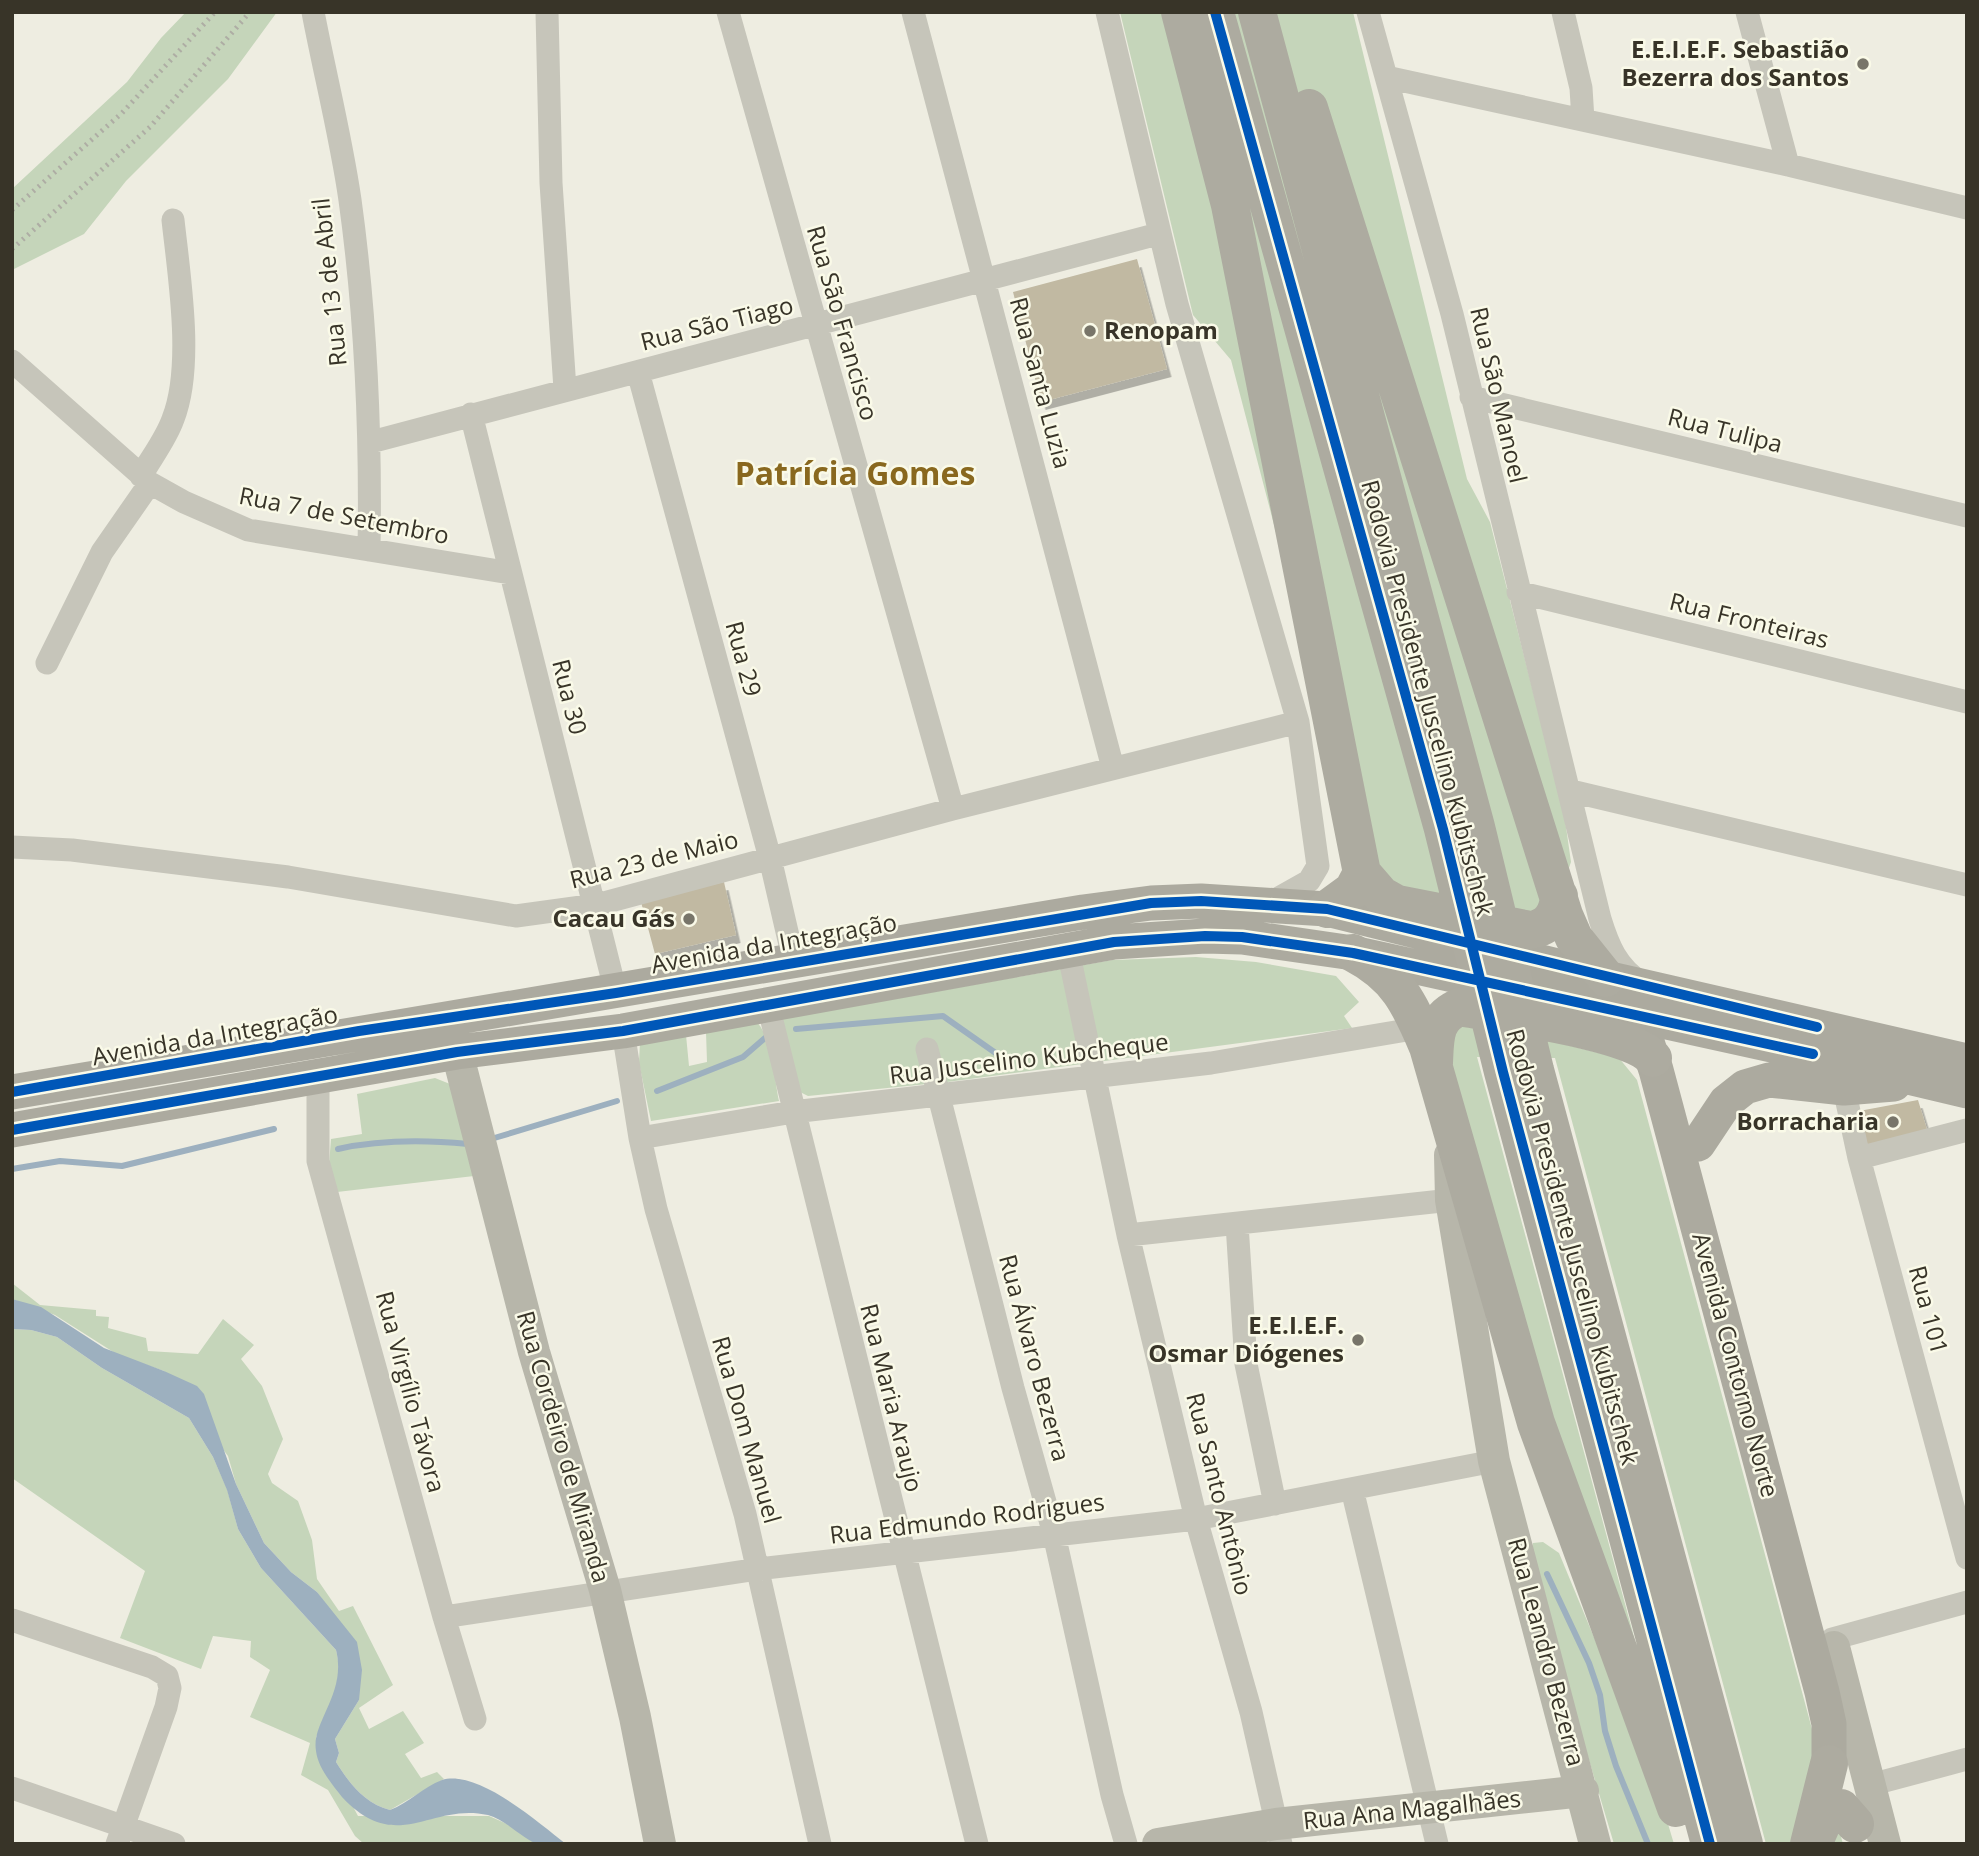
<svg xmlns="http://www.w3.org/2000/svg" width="1979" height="1856" font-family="'Open Sans',sans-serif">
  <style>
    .green { fill: #c5d5ba }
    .water { fill: #9db0bf }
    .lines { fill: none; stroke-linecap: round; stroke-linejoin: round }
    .stream { stroke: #9db0bf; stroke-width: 6 }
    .building { fill: #c1b9a2; filter: url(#shadow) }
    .street { stroke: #c6c5ba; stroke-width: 23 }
    .secondary { stroke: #b7b6aa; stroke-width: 32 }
    .primary { stroke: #acaa9f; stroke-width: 35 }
    .highway { stroke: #adaba0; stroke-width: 38 }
    .rail { stroke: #aeada4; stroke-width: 5; stroke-dasharray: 2 5; stroke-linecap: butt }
    .cycleway-casing { stroke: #fafae8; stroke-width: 15 }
    .cycleway { stroke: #0057b8; stroke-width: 10 }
    .poi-dot { fill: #787569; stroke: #fafae8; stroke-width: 2.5 }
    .labels { text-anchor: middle; stroke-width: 5; stroke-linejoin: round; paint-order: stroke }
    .poi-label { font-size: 24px; font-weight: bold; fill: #383428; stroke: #fafae8; text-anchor: end }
    .street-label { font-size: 24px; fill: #383428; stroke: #fafae8 }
    .district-label { font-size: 32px; font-weight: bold; fill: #89681e; stroke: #fafae8 }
  </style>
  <defs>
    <filter id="shadow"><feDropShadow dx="4.5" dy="8" stdDeviation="0" flood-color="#0004"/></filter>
  </defs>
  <rect width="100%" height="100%" fill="#eeede1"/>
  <!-- green -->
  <path class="green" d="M186 12H277L228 79 126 181 84 234 12 270V189L127 82 161 38Z
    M1120 12H1353L1467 479 1490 522 1564 813 1571 862 1551 920 1387 887 1349 812 1231 360 1193 315Z
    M1196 957 1256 962 1336 976 1359 1002 1344 1016 1352 1028 947 1082 808 1096 800 1092 782 1019 1112 960Z
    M1463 1019 1619 1058 1637 1080 1843 1844H1766L1555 1058 1477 1057 1647 1685 1545 1416 1446 1045Z
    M756 1021C773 1039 774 1077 779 1101L651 1121 639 1063 640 1042 686 1035 689 1066 707 1062 706 1032Z
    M435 1078 450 1084 474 1176 337 1192 329 1165 331 1139 362 1134 357 1094Z
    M12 1283 40 1305 96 1310V1316L109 1317 108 1328 146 1338 148 1351 198 1354 223 1319 254 1345 241 1359 262 1386 283 1439 268 1474 272 1483 298 1501 312 1540 317 1579 339 1611 353 1606 393 1685 359 1708 369 1729 403 1711 424 1743 405 1754 421 1778 437 1772 444 1779 390 1810C364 1803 350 1784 336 1762L339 1753 335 1739 359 1700V1687L339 1623 317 1592 291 1572 264 1543 236 1484 228 1456 164 1371 118 1355 55 1315 12 1299Z
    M12 1329 31 1330 57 1337 102 1368 189 1418 213 1457 227 1489 238 1529 261 1568 336 1650C344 1680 330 1710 316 1737L358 1816H489L512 1826 537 1844H364L355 1836 328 1790 301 1775 310 1743 250 1717 270 1670 250 1657 251 1641 213 1636 201 1669 120 1638 145 1571 12 1478Z
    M1543 1542 1559 1553 1659 1794 1674 1844H1614L1548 1622 1531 1552 1533 1543Z"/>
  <!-- water -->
  <path class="water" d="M12 1299 41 1307 104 1348 164 1371 197 1386 204 1394 236 1484 264 1543 291 1572 317 1592 357 1642 362 1670 359 1700 335 1739 339 1753 336 1762C350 1784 364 1803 390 1810 409 1803 423 1787 442 1780 478 1769 539 1823 566 1844 557 1844 547 1845 539 1844 524 1841 507 1820 488 1815 430 1802 397 1856 342 1797 332 1784 318 1768 316 1751 311 1722 347 1694 336 1650L261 1568 238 1529 227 1490 213 1457 189 1418 102 1368 57 1337 31 1330 12 1329Z"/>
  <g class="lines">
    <!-- stream -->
    <path class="stream" d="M796 1029 943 1016 1007 1061
      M657 1091 743 1057 765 1038
      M491 1139 617 1101
      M338 1149C379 1140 426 1140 468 1144
      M12 1169 60 1161 122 1166 274 1129
      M1547 1574 1589 1663 1600 1695 1605 1731 1616 1766 1648 1844"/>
  </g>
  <!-- building -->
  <path class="building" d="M1137 259 1167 369 1041 402 1013 292Z
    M724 882 736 935 655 954 641 902Z
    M1918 1100 1928 1133 1867 1148 1859 1111Z"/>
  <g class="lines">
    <!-- street -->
    <path class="street" d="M313 12C325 75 341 137 350 200 366 316 371 434 369 550
      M547 12 551 183 565 389
      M728 12 953 809
      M913 12 1113 768
      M1107 12 1177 304 1298 722 1318 866 1309 881 1268 904
      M1368 12 1452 314 1600 919C1608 945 1617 968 1642 983
      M1563 12 1581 88 1583 120
      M1747 12 1788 165
      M1386 77 1788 165 1967 208
      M12 361 150 483 184 502 248 530 510 573
      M638 372 770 858 794 962
      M1471 397 1967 516
      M471 414 616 993
      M371 442 1158 234
      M141 476C151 458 166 439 173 419 194 366 179 276 173 220
      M1518 592 1967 702
      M47 663 102 552 150 483
      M1571 791 1967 885
      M12 847 72 850 288 877 516 916 596 905 953 809 1298 722
      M1068 950 1128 1235 1196 1519 1251 1712 1281 1844
      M768 1005 977 1844
      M623 1031 640 1138 656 1209 745 1514 820 1844
      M927 1049 1013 1388 1054 1534 1112 1795 1126 1844
      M318 1075V1161L444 1617 475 1719
      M1844 1088 1859 1158 1967 1558
      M640 1138 793 1112 1211 1063 1407 1030 1423 1036
      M1859 1158 1967 1130
      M1237 1224 1246 1364 1275 1504
      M1128 1235 1451 1200
      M1352 1489 1437 1844
      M444 1617 758 1569 1196 1519 1494 1461
      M12 1620 152 1667 167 1676 170 1688 166 1707 117 1844
      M1832 1639 1967 1602
      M1870 1785 1967 1759
      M12 1788 174 1844"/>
    <!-- secondary -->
    <path class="secondary" d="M457 1052 534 1352 605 1590 635 1717 660 1844
      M1450 1155 1451 1200 1494 1461 1595 1844
      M1834 1647 1885 1844
      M1158 1844 1276 1824 1583 1791"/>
    <!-- primary -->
    <path class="primary" d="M1643 1030 1656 1070 1822 1692 1829 1724V1764
      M12 1092C369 1030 726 974 1083 912L1151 903 1201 901 1327 909 1606 978 1967 1061
      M12 1130 457 1052 623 1031 1114 942 1205 936 1242 937 1353 953 1794 1050 1967 1091
      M1698 1144 1726 1102 1745 1087 1769 1080 1844 1088 1894 1084"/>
    <!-- highway -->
    <path class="highway" d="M1180 12 1230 205 1362 873 1381 895 1397 904 1530 930C1549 928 1558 914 1559 896
      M1215 12 1443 829 1503 1072 1710 1844
      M1257 12 1476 827 1535 1070 1744 1844
      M1309 108 1564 915 1574 938 1606 978
      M1327 909 1353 890 1362 873
      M1353 953C1397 976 1409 1002 1428 1047L1536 1423 1676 1808
      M1434 1063C1435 1038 1434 1017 1460 1007 1501 1015 1629 1031 1653 1058
      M1814 1842 1828 1810 1841 1808 1855 1824
      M1809 1844 1829 1764"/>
    <!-- rail -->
    <path class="rail" d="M12 210 122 113 215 12
      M12 249 150 127 250 12"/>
    <defs>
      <path id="cycleway" d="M1215 12 1443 829 1503 1072 1710 1844
        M12 1092 359 1031 616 993 1151 903 1201 901 1327 909 1817 1027
        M12 1130 457 1052 623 1031 1114 942 1205 936 1242 937 1353 953 1813 1054"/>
    </defs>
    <!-- cycleway casing -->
    <use href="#cycleway" class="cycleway-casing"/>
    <!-- cycleway -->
    <use href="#cycleway" class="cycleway"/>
  </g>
  <!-- markers -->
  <g class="poi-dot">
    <circle cx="1863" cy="64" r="7"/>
    <circle cx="1090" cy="331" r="7"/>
    <circle cx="689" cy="919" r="7"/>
    <circle cx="1893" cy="1122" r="7"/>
    <circle cx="1358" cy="1340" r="7"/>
  </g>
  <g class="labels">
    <!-- poi labels -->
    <g class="poi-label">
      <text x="1849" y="58">E.E.I.E.F. Sebastião<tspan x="1849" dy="28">Bezerra dos Santos</tspan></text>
      <text x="1104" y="339" text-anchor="start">Renopam</text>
      <text x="675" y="927">Cacau Gás</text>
      <text x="1879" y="1130">Borracharia</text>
      <text x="1344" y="1334">E.E.I.E.F.<tspan x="1344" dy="28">Osmar Diógenes</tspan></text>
    </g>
    <!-- street labels -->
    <g class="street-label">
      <text transform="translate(330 282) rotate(-96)" y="8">Rua 13 de Abril</text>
      <text transform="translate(842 323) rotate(74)" y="8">Rua São Francisco</text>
      <text transform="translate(717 324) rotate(-14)" y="8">Rua São Tiago</text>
      <text transform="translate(1040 383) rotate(75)" y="8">Rua Santa Luzia</text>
      <text transform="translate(1498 395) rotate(77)" y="8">Rua São Manoel</text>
      <text transform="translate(1725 431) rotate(14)" y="8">Rua Tulipa</text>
      <text transform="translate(344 516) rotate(11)" y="8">Rua 7 de Setembro</text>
      <text transform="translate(1749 621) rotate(14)" y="8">Rua Fronteiras</text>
      <text transform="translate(743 659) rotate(75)" y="8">Rua 29</text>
      <text transform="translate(569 697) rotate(76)" y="8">Rua 30</text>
      <text transform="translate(1427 698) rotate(75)" y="8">Rodovia Presidente Juscelino Kubitschek</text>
      <text transform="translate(654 860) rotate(-14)" y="8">Rua 23 de Maio</text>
      <text transform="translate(774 944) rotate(-10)" y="8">Avenida da Integração</text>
      <text transform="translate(215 1036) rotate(-10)" y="8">Avenida da Integração</text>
      <text transform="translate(1029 1059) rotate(-7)" y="8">Rua Juscelino Kubcheque</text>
      <text transform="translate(1572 1247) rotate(75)" y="8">Rodovia Presidente Juscelino Kubitschek</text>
      <text transform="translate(1928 1310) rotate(75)" y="8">Rua 101</text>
      <text transform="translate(1034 1358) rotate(75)" y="8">Rua Álvaro Bezerra</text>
      <text transform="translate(1735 1365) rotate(75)" y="8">Avenida Contorno Norte</text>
      <text transform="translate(410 1392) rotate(75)" y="8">Rua Virgílio Távora</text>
      <text transform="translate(891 1398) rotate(76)" y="8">Rua Maria Araujo</text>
      <text transform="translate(746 1430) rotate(74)" y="8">Rua Dom Manuel</text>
      <text transform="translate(563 1447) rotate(74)" y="8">Rua Cordeiro de Miranda</text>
      <text transform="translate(1219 1494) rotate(76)" y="8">Rua Santo Antônio</text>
      <text transform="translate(967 1519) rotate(-7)" y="8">Rua Edmundo Rodrigues</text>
      <text transform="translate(1546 1652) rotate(75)" y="8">Rua Leandro Bezerra</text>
      <text transform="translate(1412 1810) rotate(-6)" y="8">Rua Ana Magalhães</text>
    </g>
    <!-- district labels -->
    <g class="district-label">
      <text x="855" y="485">Patrícia Gomes</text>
    </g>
  </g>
  <!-- border -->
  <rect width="1979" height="1856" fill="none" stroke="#383428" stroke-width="28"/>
</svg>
